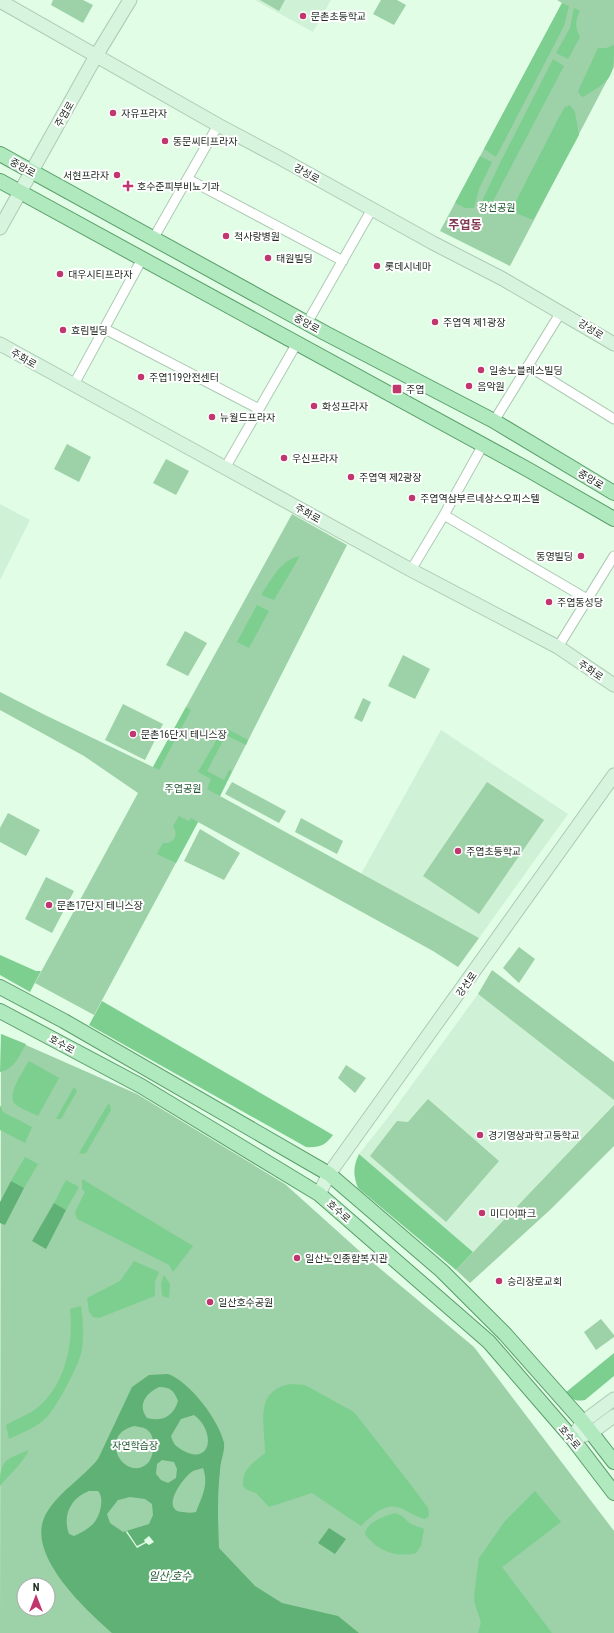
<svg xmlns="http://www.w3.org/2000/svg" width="614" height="1633" font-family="'Roboto Condensed','Noto Sans KR',sans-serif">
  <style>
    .built { fill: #cff1d5 }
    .green { fill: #9dd1a7; fill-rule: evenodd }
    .forest { fill: #7dcf90 }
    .water { fill: #60b175; fill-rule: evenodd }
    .pier { fill: #e1fde6 }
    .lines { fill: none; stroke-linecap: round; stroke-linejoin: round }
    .street-casing { stroke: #afcab4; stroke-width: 11 }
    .secondary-casing { stroke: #afcab4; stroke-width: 15 }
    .primary-casing { stroke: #5a9d6a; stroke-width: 16 }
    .street { stroke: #fff; stroke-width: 9 }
    .secondary { stroke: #d7f4de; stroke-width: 13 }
    .primary { stroke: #afe9bd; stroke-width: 14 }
    .poi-dot { fill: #c1366e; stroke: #fff; stroke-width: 1.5 }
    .labels { text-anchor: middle; stroke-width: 4; stroke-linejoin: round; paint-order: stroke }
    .poi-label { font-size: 10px; fill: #212c23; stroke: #fff; text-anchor: start }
    .street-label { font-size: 10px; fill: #212c23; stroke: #fff }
    .park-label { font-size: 10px; fill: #1c572e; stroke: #fff }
    .water-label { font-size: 11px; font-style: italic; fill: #235d34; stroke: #fff }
    .quarter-label { font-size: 12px; font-weight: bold; fill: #803a51; stroke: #fff }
  </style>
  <rect width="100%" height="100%" fill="#e1fde6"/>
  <!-- built -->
  <path class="built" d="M255 0H331L313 32Z
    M0 504 30 520 0 580Z
    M441 730 568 814 479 938 361 874Z
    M478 994 614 1100V1105L473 1252 359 1154 390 1115Z"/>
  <!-- green -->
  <path class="green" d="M53 0H83L93 5 83 23 51 5Z
    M260 0H285L279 11Z
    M381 0H397L406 5 394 25 373 14Z
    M557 0H614V67L510 266 440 231 562 3Z
    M67 444 91 457 79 482 54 469Z
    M166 459 189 471 176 495 153 483Z
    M292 514 347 545 220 796 479 938 458 967 433 951 198 822 94 1015 35 983 138 793 84 756 0 710V692L45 715 153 767Z
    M185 631 207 643 188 676 166 665Z
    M403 655 430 669 415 699 388 686Z
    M363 698 371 702 362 722 354 718Z
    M123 704 163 724 145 760 105 740Z
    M232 782 286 811 279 823 225 794Z
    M487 782 544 820 479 914 423 876Z
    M8 813 40 830 26 856 0 842V828Z
    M301 818 343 841 337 854 295 832Z
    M200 829 240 853 224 880 184 861Z
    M46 877 74 891 52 933 25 919Z
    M519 947 535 959 519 983 503 968Z
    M492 970 614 1062V1100L478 994Z
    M1 1034 137 1094 285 1184 365 1256 474 1347 614 1531V1633H0ZM24 1585H48V1609H24Z
    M346 1065 366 1078 355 1093 338 1078Z
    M428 1099 499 1161 446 1222 370 1156 397 1121 408 1122Z
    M614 1105V1146L551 1209 470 1283 456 1270Z
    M601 1319 614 1335V1337L596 1350 584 1332Z"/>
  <!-- forest -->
  <path class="forest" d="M562 3 569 6 564 26 496 157 484 149Z
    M574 8 580 11C575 20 575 28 580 37L568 59 556 53 570 28Z
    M614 45C614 79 611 80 583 97L580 95 578 91 598 48H606Z
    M553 59 564 66 492 203 482 207 483 199 500 163Z
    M570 105 575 112 579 135 533 220 511 211 559 117 565 107Z
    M480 156 492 162 479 189 474 208H465L455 203Z
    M300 556 274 600 261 595C272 579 280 560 300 556Z
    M257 605 269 611 249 648 237 642Z
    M186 707 191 710 159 770 153 767Z
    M224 727 248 740 246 745 226 735 207 771 224 780 229 770 232 771 220 796 207 789 211 779 198 772Z
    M179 816 189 821 191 818 198 822 176 863 157 854 163 843C174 844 179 835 173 826Z
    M0 955 36 971H41L30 992 0 975Z
    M102 1001 333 1135C326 1145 319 1148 306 1147L89 1025Z
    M1 1034 26 1044C19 1056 15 1069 0 1072Z
    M29 1061 59 1078 38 1116C31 1112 21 1109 15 1104 6 1095 24 1070 29 1061Z
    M74 1087 77 1091 61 1119H56Z
    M108 1104 110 1105 111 1110 86 1153 82 1154 79 1153Z
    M0 1105 3 1112 32 1127 25 1143 0 1130Z
    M359 1154 473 1252 456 1270 358 1188C353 1175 353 1167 359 1154Z
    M25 1157 38 1164 24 1188 11 1181Z
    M82 1179 193 1246 173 1272 169 1265 77 1219 75 1212 85 1192 82 1189Z
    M66 1180 79 1187 66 1210 54 1203Z
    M134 1261 159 1272 155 1282V1296L99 1318 93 1317 89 1312 87 1298 120 1281Z
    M164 1275 170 1284 169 1298 162 1296 161 1283Z
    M81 1306C83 1320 84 1335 82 1349 81 1362 56 1408 47 1417 38 1427 21 1433 9 1439L6 1425C14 1420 25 1416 33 1411 65 1389 74 1344 70 1309Z
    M614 1353V1376L585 1400C575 1402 572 1399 565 1393Z
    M290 1384 305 1385 354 1412 411 1485 428 1508 429 1516 425 1519C417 1517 412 1514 405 1510 386 1500 374 1514 361 1526L312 1493 269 1507 256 1493 247 1490 243 1486C242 1469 253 1463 265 1453 265 1426 253 1391 290 1384Z
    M29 1450C22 1464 10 1474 0 1486 0 1459 5 1460 29 1450Z
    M535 1491 561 1522 502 1567 552 1633H478L481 1623 474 1601 475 1587 479 1558 505 1521Z
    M395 1513C405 1516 404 1519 411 1524 415 1526 420 1527 424 1529L421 1546 416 1553C396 1558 377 1551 365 1534 366 1522 385 1516 395 1513Z"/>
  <!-- water -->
  <path class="water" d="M11 1181 24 1188 5 1225 0 1223V1202Z
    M54 1203 66 1210 46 1249 32 1241Z
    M168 1374C190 1382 219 1420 224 1443 225 1452 220 1462 220 1471 217 1496 218 1522 219 1548L255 1586 282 1603 338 1616 359 1633H112C86 1610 28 1557 44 1518 54 1495 83 1478 98 1459L132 1387 149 1375ZM159 1387C170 1387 174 1390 178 1401 173 1417 162 1422 147 1418 137 1405 146 1393 159 1387ZM194 1415C216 1431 212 1467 182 1450 175 1446 173 1443 171 1436L181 1419ZM134 1426C138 1427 143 1427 146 1429 156 1434 155 1455 148 1463 137 1474 121 1466 117 1453 113 1438 120 1430 134 1426ZM162 1460 174 1462 177 1469 176 1478 168 1483 161 1480 156 1474 157 1464ZM203 1468C209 1485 202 1496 196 1512 192 1513 188 1513 183 1512 159 1511 183 1477 193 1471 196 1470 200 1469 203 1468ZM89 1491H98C105 1498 100 1517 93 1524 88 1529 81 1533 74 1536L69 1534C62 1515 71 1498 89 1491ZM130 1497 145 1499 152 1504 153 1515 149 1524 123 1532 110 1523 107 1514 118 1500Z
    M329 1528 346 1539 335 1554 318 1543Z"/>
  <!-- pier -->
  <path class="pier" d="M127 1531 137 1546 145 1542 144 1540 149 1536 154 1542 149 1545 146 1543 137 1548 126 1532Z"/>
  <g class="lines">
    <defs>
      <path id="street" d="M188 179 343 261
        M153 239 218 125
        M307 323 372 209
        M105 329 259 409
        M528 366 614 419
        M73 386 142 259
        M494 421 561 312
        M225 468 297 343
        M444 515 587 599
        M411 570 444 515 483 445
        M558 647 614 556"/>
      <path id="secondary" d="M0 1 218 125 280 158 433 243 503 279 614 344
        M0 228 96 56 130 0
        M0 344 411 570 558 647 614 685
        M319 1194 329 1174 614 775
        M581 1436 591 1433 614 1416
        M572 1438 583 1422 614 1399"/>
      <path id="primary" d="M0 154 325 333 494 421 614 493
        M0 181 527 469 614 519
        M0 987 64 1021 329 1174 442 1271 505 1334 583 1422 614 1462
        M0 1011 141 1086 319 1194 489 1342 572 1438 614 1493"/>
    </defs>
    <!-- street casing -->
    <use href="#street" class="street-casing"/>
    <!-- secondary casing -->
    <use href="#secondary" class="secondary-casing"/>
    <!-- primary casing -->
    <use href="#primary" class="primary-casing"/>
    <!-- street -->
    <use href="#street" class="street"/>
    <!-- secondary -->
    <use href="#secondary" class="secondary"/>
    <!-- primary -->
    <use href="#primary" class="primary"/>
  </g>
  <!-- markers -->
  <g class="poi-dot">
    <circle cx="303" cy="16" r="4"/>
    <circle cx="113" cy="113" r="4"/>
    <circle cx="165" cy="141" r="4"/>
    <circle cx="117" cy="175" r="4"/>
    <path d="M126 180h4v4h4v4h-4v4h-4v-4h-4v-4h4z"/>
    <circle cx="226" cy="236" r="4"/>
    <circle cx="268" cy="258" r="4"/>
    <circle cx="377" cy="266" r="4"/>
    <circle cx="60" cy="274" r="4"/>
    <circle cx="435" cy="322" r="4"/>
    <circle cx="63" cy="330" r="4"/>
    <circle cx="481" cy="370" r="4"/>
    <circle cx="141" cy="377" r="4"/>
    <circle cx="469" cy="386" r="4"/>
    <rect x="392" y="384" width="10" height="10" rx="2"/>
    <circle cx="314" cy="406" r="4"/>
    <circle cx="212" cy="417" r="4"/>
    <circle cx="284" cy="458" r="4"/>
    <circle cx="351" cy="477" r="4"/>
    <circle cx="412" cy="498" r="4"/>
    <circle cx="581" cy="556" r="4"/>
    <circle cx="549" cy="602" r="4"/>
    <circle cx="133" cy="734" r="4"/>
    <circle cx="458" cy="851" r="4"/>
    <circle cx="49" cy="905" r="4"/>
    <circle cx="480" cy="1135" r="4"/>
    <circle cx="482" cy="1213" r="4"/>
    <circle cx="297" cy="1258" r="4"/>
    <circle cx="499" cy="1281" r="4"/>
    <circle cx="210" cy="1302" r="4"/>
  </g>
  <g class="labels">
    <!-- poi labels -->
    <g class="poi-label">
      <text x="311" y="20">문촌초등학교</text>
      <text x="121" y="117">자유프라자</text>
      <text x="173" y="145">동문씨티프라자</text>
      <text x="109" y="179" text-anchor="end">서현프라자</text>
      <text x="137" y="190">호수준피부비뇨기과</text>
      <text x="234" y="240">척사랑병원</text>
      <text x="276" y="262">태원빌딩</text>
      <text x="385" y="270">롯데시네마</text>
      <text x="68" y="278">대우시티프라자</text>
      <text x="443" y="326">주엽역 제1광장</text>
      <text x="71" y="334">효림빌딩</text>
      <text x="489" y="374">일송노블레스빌딩</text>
      <text x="149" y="381">주엽119안전센터</text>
      <text x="477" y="390">음악원</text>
      <text x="406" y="393">주엽</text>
      <text x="322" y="410">화성프라자</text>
      <text x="220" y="421">뉴월드프라자</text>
      <text x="292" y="462">우신프라자</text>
      <text x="359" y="481">주엽역 제2광장</text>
      <text x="420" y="502">주엽역삼부르네상스오피스텔</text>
      <text x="573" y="560" text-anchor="end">동영빌딩</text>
      <text x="557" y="606">주엽동성당</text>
      <text x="141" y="738">문촌16단지 테니스장</text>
      <text x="466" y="855">주엽초등학교</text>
      <text x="57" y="909">문촌17단지 테니스장</text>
      <text x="488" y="1139">경기영상과학고등학교</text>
      <text x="490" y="1217">미디어파크</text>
      <text x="305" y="1262">일산노인종합복지관</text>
      <text x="507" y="1285">승리장로교회</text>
      <text x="218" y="1306">일산호수공원</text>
    </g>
    <!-- street labels -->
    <g class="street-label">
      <text transform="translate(64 114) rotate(-60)" y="4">주엽로</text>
      <text transform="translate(23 167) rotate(29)" y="4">중앙로</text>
      <text transform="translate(307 173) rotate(29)" y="4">강성로</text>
      <text transform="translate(307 323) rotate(29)" y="4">중앙로</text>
      <text transform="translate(591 329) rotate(32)" y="4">강성로</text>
      <text transform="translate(24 358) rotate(30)" y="4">주화로</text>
      <text transform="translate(591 479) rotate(31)" y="4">중앙로</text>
      <text transform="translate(308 513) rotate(29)" y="4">주화로</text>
      <text transform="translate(591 670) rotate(34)" y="4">주화로</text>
      <text transform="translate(466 984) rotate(-55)" y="4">강선로</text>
      <text transform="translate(62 1044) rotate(28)" y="4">호수로</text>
      <text transform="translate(339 1211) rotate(41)" y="4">호수로</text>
      <text transform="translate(570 1437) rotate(50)" y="4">호수로</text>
    </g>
    <!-- park labels -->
    <g class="park-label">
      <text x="497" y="211">강선공원</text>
      <text x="183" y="792">주엽공원</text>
      <text x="135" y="1449">자연학습장</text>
    </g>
    <!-- water labels -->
    <g class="water-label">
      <text x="170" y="1580">일산 호수</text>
    </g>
    <!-- quarter labels -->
    <g class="quarter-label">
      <text x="465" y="229">주엽동</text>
    </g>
  </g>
  <!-- north arrow -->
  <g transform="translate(36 1597)"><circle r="19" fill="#ffffff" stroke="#a6aba7"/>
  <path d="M0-3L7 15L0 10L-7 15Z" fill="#c1366e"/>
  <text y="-6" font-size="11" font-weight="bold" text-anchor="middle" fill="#212c23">N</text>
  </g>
</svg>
